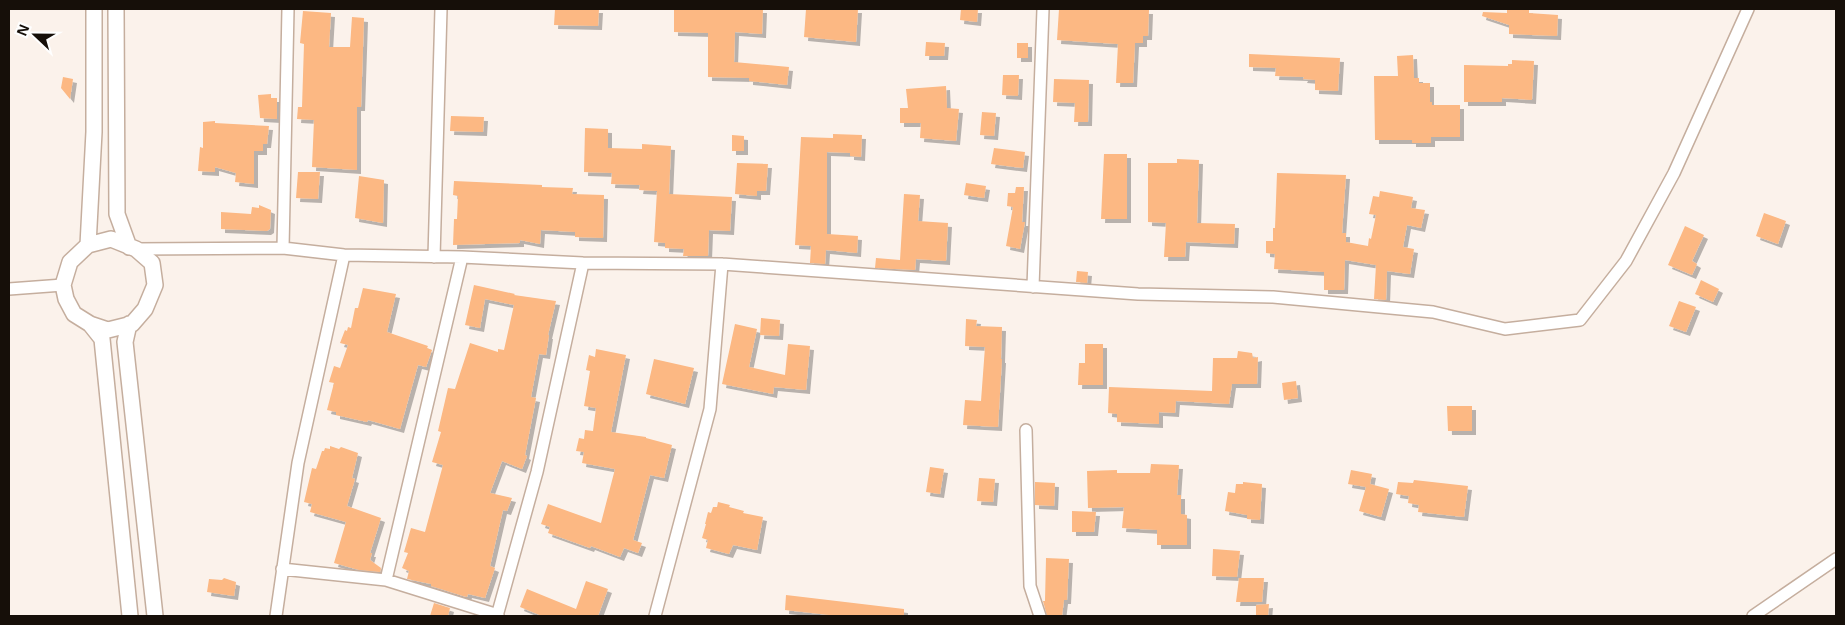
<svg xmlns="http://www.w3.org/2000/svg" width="1845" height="625" font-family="'Noto Sans',sans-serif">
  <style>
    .building { fill: #fcb883; filter: url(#shadow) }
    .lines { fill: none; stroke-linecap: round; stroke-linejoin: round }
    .street-casing { stroke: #c5ae9e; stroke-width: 14 }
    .secondary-casing { stroke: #c5ae9e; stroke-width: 18 }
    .street { stroke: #fff; stroke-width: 11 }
    .secondary { stroke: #fff; stroke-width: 15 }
  </style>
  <defs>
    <filter id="shadow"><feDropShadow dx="4" dy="4" stdDeviation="0" flood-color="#0004"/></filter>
  </defs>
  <rect width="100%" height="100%" fill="#fbf2eb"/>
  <!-- building -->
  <path class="building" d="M555 9H599L598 26 554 25Z
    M674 9H763L762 34 735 32 734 62 789 67 787 85 749 81V78L708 77V33L674 32Z
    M806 9H858L856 42 804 37Z
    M961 9H978L977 22 960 20Z
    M1059 9 1149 10 1148 36H1143V43H1135L1133 83H1116L1118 44 1057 40Z
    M1507 9H1529V13L1558 15 1557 36 1509 34V25L1482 16 1483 12 1507 13Z
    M303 11 331 13 329 47H350L352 17 364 18 361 107H357V170L312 167 314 120 297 119 298 107H302L304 44 300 43Z
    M926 42 945 43 944 56H925Z
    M1017 43H1028V58H1017Z
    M1249 54 1340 58 1338 91 1315 90V80L1303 79 1304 77 1275 76 1276 68 1249 67Z
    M1413 55 1414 78H1419V83H1430V102H1432V105H1460V137H1431V143H1412V140H1375L1374 76H1398L1397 56Z
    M1512 60 1534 61 1532 100 1502 98V102H1464V65L1508 66V64H1512Z
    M1003 75H1019L1018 96 1002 95Z
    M63 77 73 79 70 99 61 88Z
    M1054 79 1089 80 1088 122H1074L1075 103 1053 102Z
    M946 86 947 108 959 109 956 141 920 138 921 123H900V108H908L906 89Z
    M271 94V98H277V119L260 118 258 95Z
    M982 112 996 113 994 136 980 135Z
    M451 116 484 117 483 132 450 131Z
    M215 121V123L269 126 267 144H263V151H254V184L235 182 236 173 215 167V172L198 171 200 147 203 148V122Z
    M585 128 608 129V148L642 149V144L671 146 669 194 732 197 730 231 709 230 708 256H683L684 249 665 248V243L654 242 657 191 639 190 640 185 611 184 612 173 584 172Z
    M833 134 862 135 861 157 850 156V153L827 152V234L858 236 857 253 826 250 825 264 810 263 811 246 795 245 801 137 833 138Z
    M732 135 744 136V151H732Z
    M994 148 1025 152 1023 168 991 164Z
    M1104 154H1127V219H1101Z
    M1177 159 1199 160 1197 223 1235 224 1234 244 1186 242 1185 257H1164L1166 223 1148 222V163H1177Z
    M737 163 768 164 766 191H757V196L735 194Z
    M298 172H320L318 199 296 198Z
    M1277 173 1346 175 1342 233H1346V242L1368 246 1369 238 1371 239 1376 215 1369 214 1373 196 1379 197 1380 191 1413 197 1411 208 1425 210 1421 228 1407 225 1403 247 1414 249 1410 274 1387 271 1386 300 1374 299 1376 265 1345 260 1344 290H1324V272L1274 269 1275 254 1266 253V241H1273V228H1275Z
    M359 176 384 180 383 223 355 218Z
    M454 181 542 185V187L573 188 572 194 604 195 603 238 575 237V232L541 230 540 244 520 240V243L453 245 454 219H457L458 196 453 195Z
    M966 183 986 186 984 198 964 195Z
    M1016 187H1024L1022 222H1025L1020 249 1006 246 1013 207 1007 206 1008 193H1015Z
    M904 194 920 195 918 221 948 223 946 261 916 259 915 270 875 268 876 258 900 260Z
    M259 205 271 210 270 229 267 231 221 229V212L251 214 252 207 259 208Z
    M1764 213 1786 221 1778 244 1756 236Z
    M1685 226 1704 235 1692 261 1697 264 1692 275 1668 265Z
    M1077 271 1088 272 1087 283 1076 282Z
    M1701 280 1719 289 1713 302 1695 294Z
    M474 285 515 294 514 295 556 301 548 335H549L546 355 539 354 531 397 536 398 525 455 527 456 522 469 502 461 490 493 512 498 507 511 503 510 490 566 495 568 485 598 468 594 467 597 463 596 431 586V584L407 579 409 571 402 568 408 553 404 552 411 528 425 532 443 465 432 462 441 432 438 431 448 388 455 389 470 343 498 352V349L504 350 514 305 485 299 480 328 465 325Z
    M363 288 396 294 387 332 428 346 427 348 432 350 426 367 418 365 400 429 368 420 367 422 336 415V412L327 410 334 383 329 382 334 366 340 368 348 345 340 343 345 330 347 331 348 327 351 328 355 308H358Z
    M1679 301 1696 307 1686 332 1669 326Z
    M761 318 780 320 779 336 760 335Z
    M966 319 977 320 976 326 1002 327 1001 359H1002L998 427 963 425 965 400 981 401 985 347 965 346Z
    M735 324 757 329 749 367 785 375 788 344 810 346 806 390 774 387 773 394 722 384Z
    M1085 344H1103V385H1078L1079 363H1085Z
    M596 349 626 355 611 432 646 437V438L672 445 664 478 650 475 633 540 642 543 638 553 624 548 620 557 591 546 590 548 548 533 550 527 541 524 548 504 601 523 615 469 582 463 584 452 576 451 579 438 584 439 585 430 593 431 596 408 584 406 590 371 586 370 589 355 595 357Z
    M1238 351 1252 353 1253 358 1258 357 1257 384H1232L1229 404 1176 401 1175 413 1159 412V424L1117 422V414L1108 413 1109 387 1212 391 1213 358H1237Z
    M654 359 694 368 685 404 646 394Z
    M1296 381 1298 398 1284 400 1282 383Z
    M1447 406H1472V431H1448Z
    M330 446 339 449 341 447 358 453 352 478 355 479 347 506 381 518 370 553H372L370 560 381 568 380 572 359 570 334 563 346 522 310 512 312 504 304 502 312 468 316 469 322 451H324L325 448 330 449Z
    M1151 464 1179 465 1177 495H1181V514L1187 515V545H1157V530L1122 528 1124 507 1088 508 1087 471 1117 470V473H1150Z
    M930 467 944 469 940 494 926 492Z
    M1351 470 1372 474 1370 484 1389 489 1381 517 1359 511 1366 487 1348 484Z
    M979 478 995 479 993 502 977 501Z
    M1414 480 1468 486 1464 517 1418 512 1419 505 1408 503 1409 496 1396 494 1398 482 1413 483Z
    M1035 482 1055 483 1054 506 1035 505Z
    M1243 482 1262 484 1260 520 1247 519V515L1225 511 1228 492 1235 493 1236 484H1243Z
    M718 502 730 505 729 507 744 511 743 513 763 517 757 550 733 545 729 554 706 548 708 540 702 538 706 524H705L708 512 711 513 713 507H717Z
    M1072 511 1096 512 1094 532H1072Z
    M1213 549 1240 551 1237 577 1212 576Z
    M1046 558 1069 559 1067 600H1064L1062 616H1047L1043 601H1045Z
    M224 578 236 582 234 596 207 592 209 579 222 580Z
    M1239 578H1264L1262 602H1236Z
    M586 581 608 589 598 616H542L520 607 527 589 576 609Z
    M786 595 904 609V616H838L785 610Z
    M434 603 450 608 448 616H430Z
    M1269 604 1268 616H1256V605Z"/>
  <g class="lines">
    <defs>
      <path id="street" d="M288 9 283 248 344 255 462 257 583 263 722 264 1138 294 1273 297 1433 312 1505 329 1580 320 1626 261 1674 173 1748 9
        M136 249 283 248
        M434 257 441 9
        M1033 287 1043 9
        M9 289 63 285
        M1026 430 1030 586 1040 616
        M282 569 386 580 498 615
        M386 580 462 257
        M276 616 298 463 344 255
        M497 616 537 472 583 263
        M655 616 710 409 722 264
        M1753 616 1836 559"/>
      <path id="secondary" d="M116 9 117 214 129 247
        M111 239 136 249 152 263 155 285 145 309 132 324 108 330 90 324 74 314 66 299 63 285 70 262 88 245Z
        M88 245 94 132V9
        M90 324 102 339 130 616
        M129 324 125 342 155 616"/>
    </defs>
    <!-- street casing -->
    <use href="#street" class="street-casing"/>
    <!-- secondary casing -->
    <use href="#secondary" class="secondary-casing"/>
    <!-- street -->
    <use href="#street" class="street"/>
    <!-- secondary -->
    <use href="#secondary" class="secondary"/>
  </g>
  <!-- border -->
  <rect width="1845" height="625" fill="none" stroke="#160f09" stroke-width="20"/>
  <!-- north arrow -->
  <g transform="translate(35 35) rotate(292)" stroke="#ffffff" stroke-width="4" paint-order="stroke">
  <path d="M0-4L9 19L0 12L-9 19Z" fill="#160f09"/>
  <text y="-8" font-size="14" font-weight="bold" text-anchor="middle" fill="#160f09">N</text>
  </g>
</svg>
